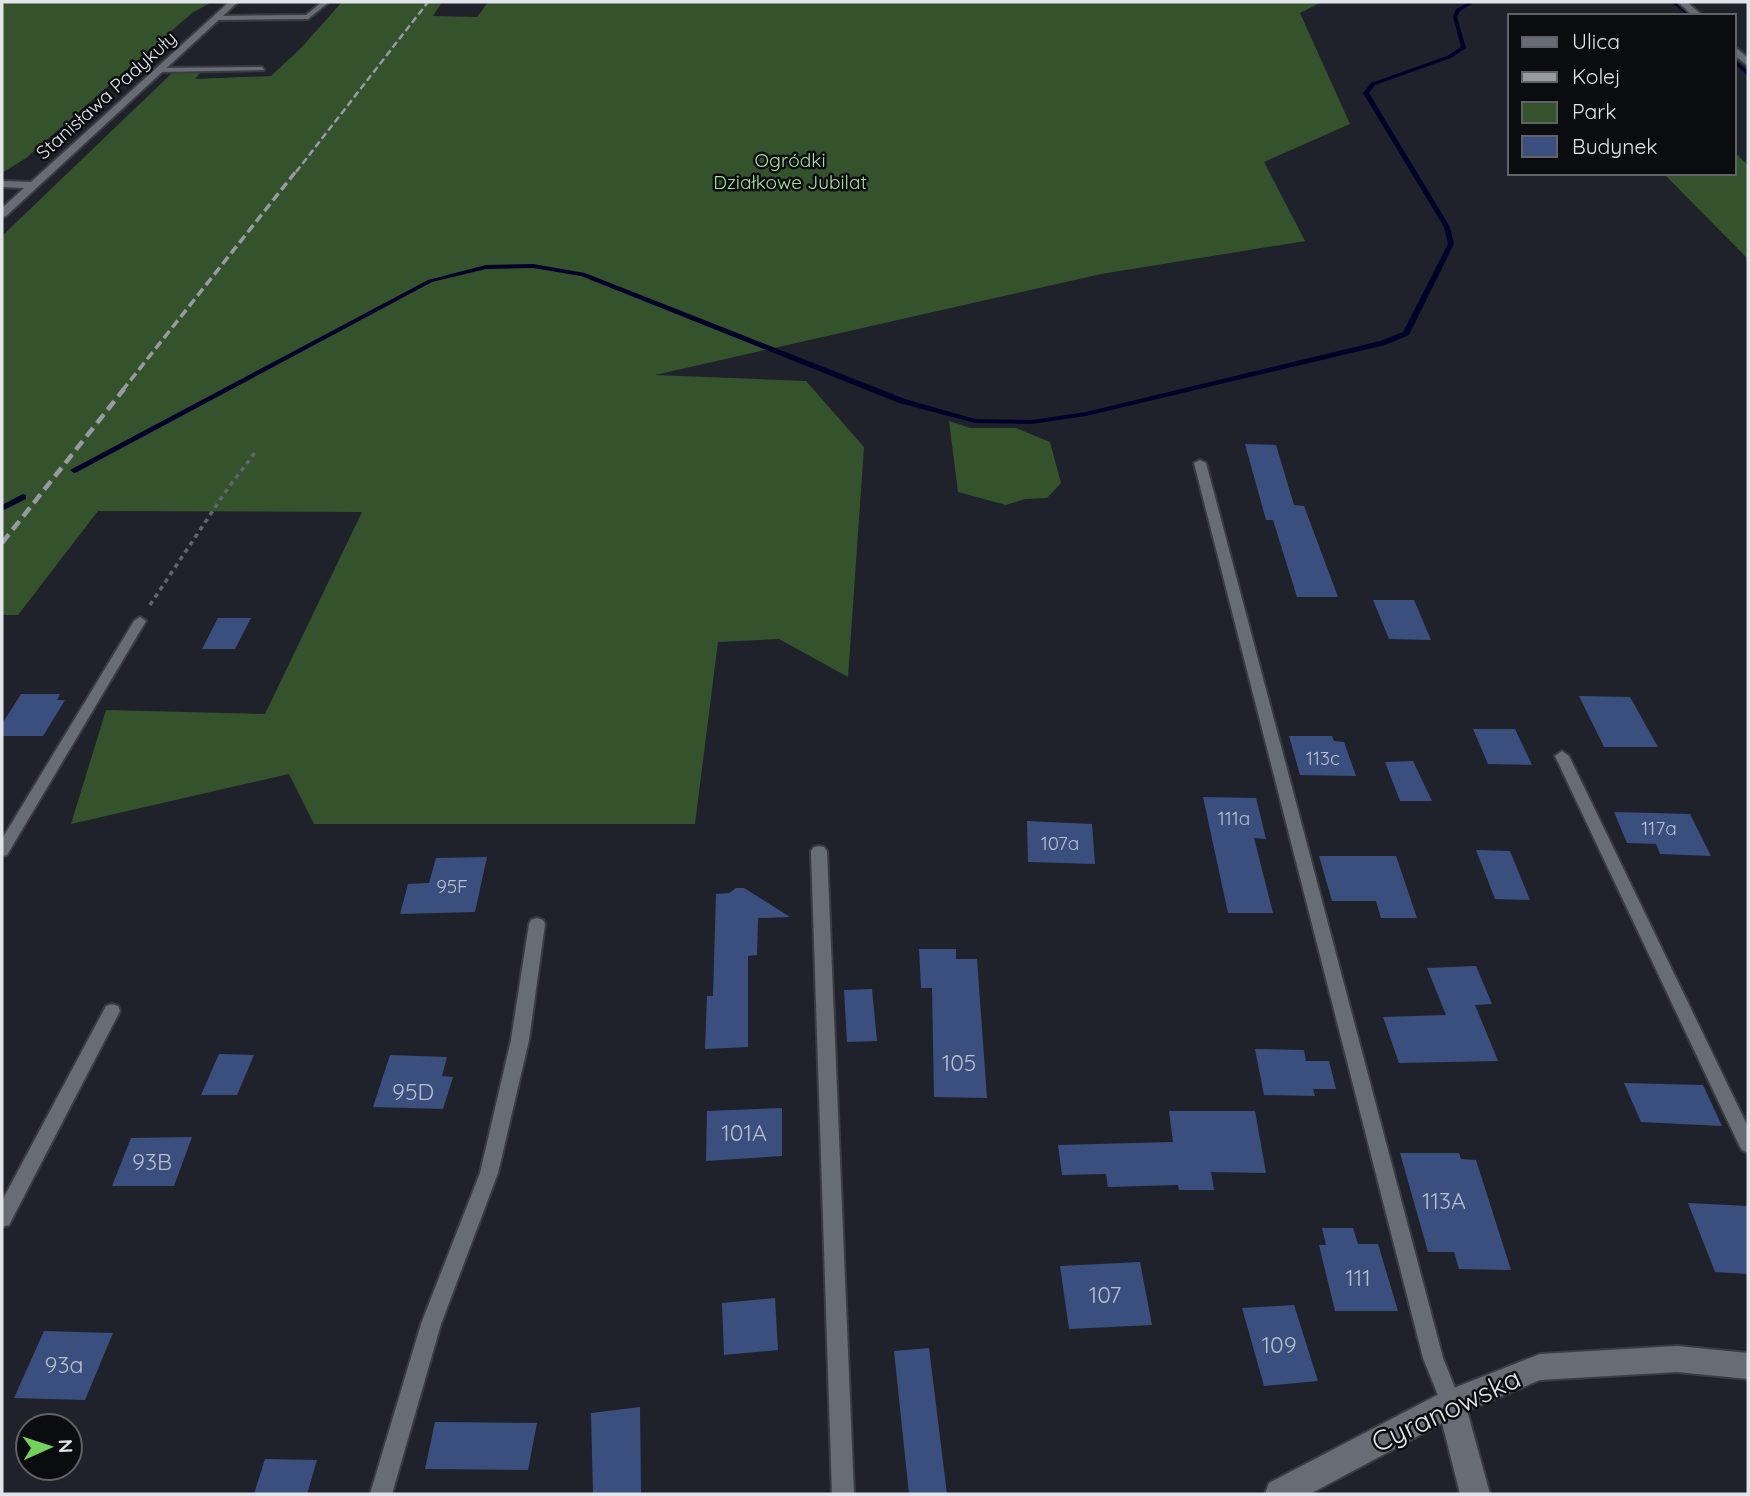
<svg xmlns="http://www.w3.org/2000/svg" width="1750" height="1496" font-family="Quicksand,sans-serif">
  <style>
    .green { fill: #34532d }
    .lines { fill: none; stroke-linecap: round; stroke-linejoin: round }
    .stream { fill: #01022a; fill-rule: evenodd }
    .building { fill: #3b4f7f }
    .service-casing { stroke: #393c41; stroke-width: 4 }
    .minor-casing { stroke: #393c41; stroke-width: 4 }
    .tertiary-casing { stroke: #393c41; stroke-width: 4 }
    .path { stroke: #62656c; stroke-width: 3.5; stroke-dasharray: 4.5 4.5; stroke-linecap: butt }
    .service { fill: #686c75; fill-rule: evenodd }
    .minor { fill: #686c75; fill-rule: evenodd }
    .tertiary { fill: #686c75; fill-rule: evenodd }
    .rail-far2 { stroke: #979aa1; stroke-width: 2.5; stroke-dasharray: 7 3.5; stroke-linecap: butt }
    .rail-far1 { stroke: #979aa1; stroke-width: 3.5; stroke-dasharray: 9 4.5; stroke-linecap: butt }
    .rail { stroke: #979aa1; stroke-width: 4.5; stroke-dasharray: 11 6; stroke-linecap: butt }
    .labels { text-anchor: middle; stroke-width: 5; stroke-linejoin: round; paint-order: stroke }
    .far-street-label { font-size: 19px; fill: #e1e4e9; stroke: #0a0c0f }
    .far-park-label { font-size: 19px; fill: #a7e19a; stroke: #0a0c0f }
    .number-label { font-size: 19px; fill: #b8bfce }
    .near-number-label { font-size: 23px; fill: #b8bfce }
    .near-street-label { font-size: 28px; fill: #e1e4e9; stroke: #0a0c0f }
  </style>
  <rect width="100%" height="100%" fill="#1f222a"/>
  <!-- green -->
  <path class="green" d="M2 2H212L192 13 26 158 2 173Z
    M342 2H442L433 16 477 17 488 2H1322L1300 13 1350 124 1264 162 1305 241 1101 274 655 375 806 381 864 447 848 677 779 639 718 642 695 824H314L289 774 71 824 106 710 265 714 362 512 98 511 18 615H2V236L172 73H200L195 79 271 76 301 48Z
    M1734 152 1748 165V259L1663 173H1734Z
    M949 421 970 428H1016L1050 442 1061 483 1047 498 1025 499 1006 505 958 492Z"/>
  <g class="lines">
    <!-- stream -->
    <path class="stream" d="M1470 2H1475L1460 11 1457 17 1466 48 1451 58 1375 85 1369 93 1450 227 1454 244 1409 335 1385 345 1086 416 1032 424 975 423 899 403 581 276 533 268 486 269 432 282 77 472 74 473 70 470 428 280 486 265 533 264 585 273 905 399 975 419 1032 420 1086 412 1380 341 1403 332 1448 244 1444 227 1363 93 1371 83 1447 56 1461 47 1453 17 1456 9Z
      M1671 2H1676L1694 16H1689Z
      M1734 59 1748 71V76L1734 63Z
      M23 494 26 495V499L2 511V505Z"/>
  </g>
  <!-- building -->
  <path class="building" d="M1245 444 1276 445 1294 505 1304 506 1338 597H1297L1273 520H1266Z
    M1373 600H1414L1431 640 1389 639Z
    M218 618H251L235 649H202Z
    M21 694H60L57 700H65L43 736H2V724Z
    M1579 696 1630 697 1658 747H1604Z
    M1473 729H1515L1532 765 1488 764Z
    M1289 736H1332L1334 741 1344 742 1356 776 1300 775Z
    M1413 761 1432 801H1400L1385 762Z
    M1203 797 1256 798 1266 839 1254 838 1273 913H1228Z
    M1614 812 1690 814 1711 856 1660 854 1656 844 1627 843Z
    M1027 821 1092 824 1095 864 1028 862Z
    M1476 850 1510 851 1530 900 1495 899Z
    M1319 856H1396L1417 918H1381L1376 901H1332Z
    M487 857 475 912 400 914 408 884 429 883 436 858Z
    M736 888H744L790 917 758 918 757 955 748 956V1047L705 1049 707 996H713L716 894 729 893Z
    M919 949H956V959H977L987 1098 934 1097 932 988H921Z
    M1476 966 1492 1004 1475 1005 1498 1061 1399 1063 1383 1017 1446 1015 1427 968Z
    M872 989 877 1041 847 1042 844 990Z
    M1255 1049 1304 1050 1306 1061H1329L1336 1089H1313L1315 1096 1264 1095Z
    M219 1054 254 1055 237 1095H201Z
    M390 1055 447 1057 442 1076 453 1077 443 1109 373 1107Z
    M1624 1083 1703 1085 1722 1126 1641 1122Z
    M782 1108V1156L706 1161 707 1111Z
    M1169 1111H1255L1266 1173 1211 1172 1214 1190H1179L1178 1185 1108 1187 1106 1174 1062 1175 1058 1145 1173 1142Z
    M192 1137 174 1186H112L131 1138Z
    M1400 1153H1459L1461 1159 1476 1160 1511 1270 1459 1269 1454 1252H1428Z
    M1688 1203 1748 1206V1274L1715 1272Z
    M1322 1228H1353L1358 1244H1378L1398 1311H1335L1319 1245H1326Z
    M1140 1262 1152 1325 1069 1329 1060 1266Z
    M775 1298 778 1350 724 1355 722 1303Z
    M1294 1305 1318 1381 1264 1386 1242 1308Z
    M44 1331 113 1333 85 1400 14 1398Z
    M929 1348 947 1494H909L894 1351Z
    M640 1407 641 1494H593L591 1413Z
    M435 1422 537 1423 528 1470 425 1469Z
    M265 1459 317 1460 307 1494H254Z"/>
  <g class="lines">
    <defs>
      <path id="service" d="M322 2H329L308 19 217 20 214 18 217 16 306 15Z
        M262 67 264 70 160 72 157 70 160 68Z
        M1200 460 1206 463 1443 1358 1461 1403 1458 1410 1451 1413 1444 1410 1423 1358 1194 463Z
        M140 617 146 621 7 855 2 856V839L134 621Z
        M1562 751 1569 756 1748 1127V1153L1742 1150 1739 1145 1555 756Z
        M819 846 824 847 827 851 854 1494H832L811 851 814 847Z
        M537 918 543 920 545 924 529 1040 498 1173 441 1324 392 1494H370L421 1324 480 1173 511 1040 529 924 531 920Z
        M112 1004 118 1006 120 1011 9 1225 2 1227V1201L106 1006Z"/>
      <path id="minor" d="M1678 2H1687L1703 16H1693Z
        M1734 46 1748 58V66L1734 55Z
        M1451 1389 1461 1393 1465 1403 1490 1494H1460L1437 1403 1441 1393Z"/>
      <path id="tertiary" d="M229 2H238L6 216 2 217V208L24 188 2 187V181L31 182Z
        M1677 1346 1748 1353V1379L1677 1372 1540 1380 1461 1413 1310 1494H1265L1269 1483 1441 1393 1540 1354Z"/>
    </defs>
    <!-- service casing -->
    <use href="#service" class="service-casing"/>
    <!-- minor casing -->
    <use href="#minor" class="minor-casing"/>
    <!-- tertiary casing -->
    <use href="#tertiary" class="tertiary-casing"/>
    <!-- path -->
    <path class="path" d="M150 605 226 491 257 450"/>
    <!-- service -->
    <use href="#service" class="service"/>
    <!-- minor -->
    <use href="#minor" class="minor"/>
    <!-- tertiary -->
    <use href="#tertiary" class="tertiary"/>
    <!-- rail-far2 -->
    <path class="rail-far2" d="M296 172 428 2"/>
    <!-- rail-far1 -->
    <path class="rail-far1" d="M122 391 297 170"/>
    <!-- rail -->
    <path class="rail" d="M2 543 124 389"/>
  </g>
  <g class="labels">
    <!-- far-street labels -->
    <g class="far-street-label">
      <text transform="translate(106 95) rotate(-42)" y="7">Stanisława Padykuły</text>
    </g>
    <!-- far-park labels -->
    <g class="far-park-label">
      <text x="790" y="167">Ogródki<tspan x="790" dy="22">Działkowe Jubilat</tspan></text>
    </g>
    <!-- number labels -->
    <g class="number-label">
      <text x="1323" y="765">113c</text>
      <text x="1234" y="825">111a</text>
      <text x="1659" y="835">117a</text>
      <text x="1060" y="850">107a</text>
      <text x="452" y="893">95F</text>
    </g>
    <!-- near-number labels -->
    <g class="near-number-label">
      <text x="959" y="1071">105</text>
      <text x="413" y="1100">95D</text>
      <text x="744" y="1141">101A</text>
      <text x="152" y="1170">93B</text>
      <text x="1444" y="1209">113A</text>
      <text x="1358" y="1286">111</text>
      <text x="1105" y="1303">107</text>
      <text x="1279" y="1353">109</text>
      <text x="64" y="1373">93a</text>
    </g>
    <!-- near-street labels -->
    <g class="near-street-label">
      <text transform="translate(1446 1410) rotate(-25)" y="10">Cyranowska</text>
    </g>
  </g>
  <!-- border -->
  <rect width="1750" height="1496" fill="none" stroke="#e1e4e9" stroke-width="7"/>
  <!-- legend -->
  <rect x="1508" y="14" width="228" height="161" fill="#0a0c0f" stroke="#606266" stroke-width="2"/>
  <rect x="1522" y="37" width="35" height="10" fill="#686c75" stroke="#606266" stroke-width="2"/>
  <text x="1572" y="49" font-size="21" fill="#e1e4e9">Ulica</text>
  <rect x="1522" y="72" width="35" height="10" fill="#979aa1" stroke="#606266" stroke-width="2"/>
  <text x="1572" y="84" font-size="21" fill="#e1e4e9">Kolej</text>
  <rect x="1522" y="102" width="35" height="21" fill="#34532d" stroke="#606266" stroke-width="2"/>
  <text x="1572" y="119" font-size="21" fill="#e1e4e9">Park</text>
  <rect x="1522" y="136" width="35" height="21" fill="#3b4f7f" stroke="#606266" stroke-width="2"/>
  <text x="1572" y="154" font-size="21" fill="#e1e4e9">Budynek</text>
  <!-- north arrow -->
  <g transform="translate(49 1447) rotate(87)"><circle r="33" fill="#0a0c0f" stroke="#606266" stroke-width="2"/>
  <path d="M0-5L12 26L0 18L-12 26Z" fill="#73d25c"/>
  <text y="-10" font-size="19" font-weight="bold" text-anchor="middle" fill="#e1e4e9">N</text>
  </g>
</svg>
